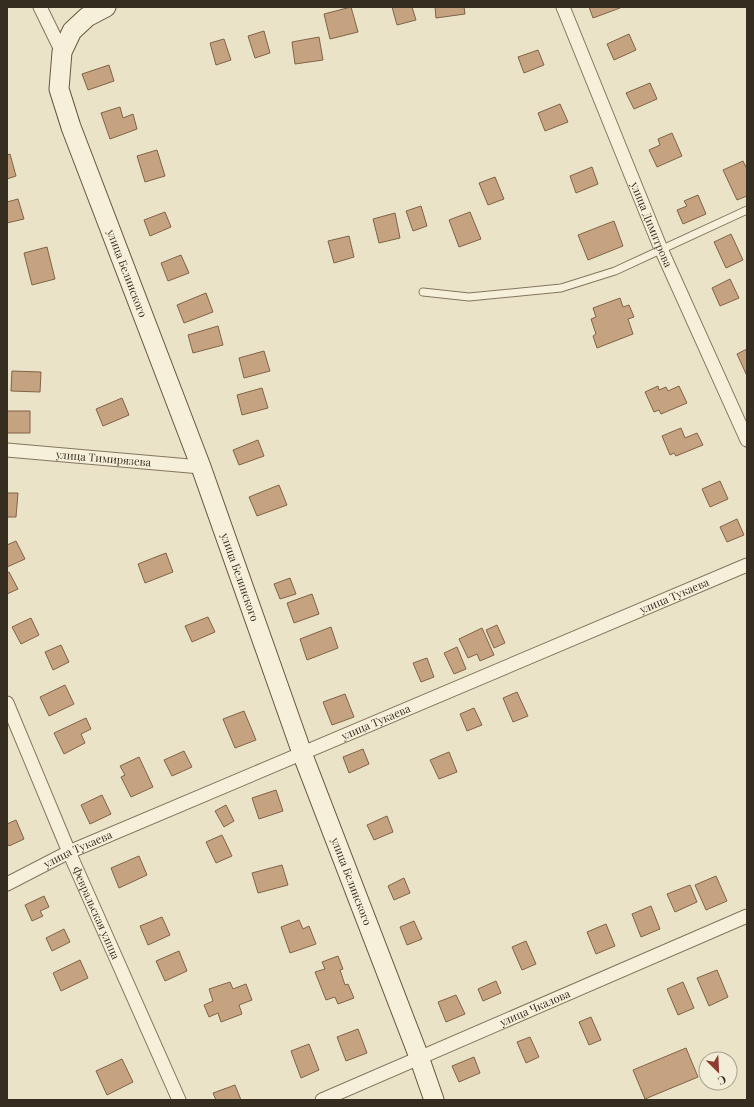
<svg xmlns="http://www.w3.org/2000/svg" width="754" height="1107" font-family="'Playfair Display',serif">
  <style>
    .building { fill: #c5a381; stroke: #816346 }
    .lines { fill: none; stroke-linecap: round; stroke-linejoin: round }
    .lane-casing { stroke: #84765e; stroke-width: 9 }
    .street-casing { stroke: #84765e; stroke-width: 15 }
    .secondary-casing { stroke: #665741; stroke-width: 21 }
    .lane { stroke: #f6f0da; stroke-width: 7 }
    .street { stroke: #f6f0da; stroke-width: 13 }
    .secondary { stroke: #f6f0da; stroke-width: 19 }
    .labels { text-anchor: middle; stroke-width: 3.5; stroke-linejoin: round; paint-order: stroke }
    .street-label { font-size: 11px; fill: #362d21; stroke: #f2edd6 }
  </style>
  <rect width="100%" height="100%" fill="#eae3c8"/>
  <!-- building -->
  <path class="building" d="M351 7 358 32 330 39 324 14Z
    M392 7H412L416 20 397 25Z
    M435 7H464L465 14 436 18Z
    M589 7H619L620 8 593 18Z
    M264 31 270 53 255 58 248 36Z
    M629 34 636 50 614 60 607 44Z
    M319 37 323 60 295 64 292 42Z
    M224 39 231 60 216 65 210 43Z
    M538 50 544 65 524 73 518 57Z
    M109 65 114 81 88 90 82 74Z
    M650 83 657 99 634 109 626 93Z
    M560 104 568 122 545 131 538 113Z
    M120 107 123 118 133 114 137 129 110 139 101 113Z
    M672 133 682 156 657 167 649 150 660 145 658 139Z
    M157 150 165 176 145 182 137 156Z
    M10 154 16 176 7 179V155Z
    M743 161 747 169V196L737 200 723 170Z
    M592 167 598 184 576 193 570 176Z
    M495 177 504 199 488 205 479 183Z
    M698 195 706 214 683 224 677 210 687 206 684 201Z
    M18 199 24 219 7 223V202Z
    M421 206 427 226 413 231 406 211Z
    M165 212 171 227 150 236 144 220Z
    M470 212 481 239 459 247 449 220Z
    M395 213 400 238 379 243 373 219Z
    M614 221 623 246 588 260 578 235Z
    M731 234 743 260 726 268 714 242Z
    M349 236 354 257 334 263 328 241Z
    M47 247 55 279 32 285 24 253Z
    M181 255 189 273 168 281 161 263Z
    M730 279 739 298 720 306 712 288Z
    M206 293 213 312 184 323 177 305Z
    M620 298 623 307 629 305 634 317 628 319 633 334 597 348 593 336 596 334 591 319 596 317 593 308Z
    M218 326 223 345 193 353 188 335Z
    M747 349V376L737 354Z
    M264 351 270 371 244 378 239 358Z
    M12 371 41 372 40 392 11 391Z
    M658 386 659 390 666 387 668 391 679 386 687 403 661 414 659 410 654 412 645 392Z
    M262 388 268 408 242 415 237 395Z
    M122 398 129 415 103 426 96 409Z
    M7 411H30V433H7Z
    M681 428 685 438 697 433 703 445 676 456 674 453 670 455 662 436Z
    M258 440 264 456 239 465 233 450Z
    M720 481 728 499 710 507 702 489Z
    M279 485 287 505 257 516 249 497Z
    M7 493H18L16 517H7Z
    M737 519 744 535 727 542 720 527Z
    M16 541 25 559 7 567V545Z
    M166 553 173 572 145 583 138 564Z
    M9 572 18 589 7 594V573Z
    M290 578 296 594 280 599 274 584Z
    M312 594 319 614 294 623 287 603Z
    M208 617 215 632 192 642 185 626Z
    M31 618 39 635 21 644 12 627Z
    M497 625 505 643 494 648 486 630Z
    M331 627 338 648 307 660 300 639Z
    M482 628 494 655 480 661 477 654 468 658 459 639Z
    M61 645 69 662 53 670 45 652Z
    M457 647 466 669 454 674 444 653Z
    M427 658 434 677 421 682 413 663Z
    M65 685 74 704 49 716 40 697Z
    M517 692 528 716 513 722 503 698Z
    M345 694 354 717 332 725 323 702Z
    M474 708 482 725 467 731 460 714Z
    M244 711 256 740 235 748 223 719Z
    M86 718 91 729 81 734 85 743 64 754 54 733Z
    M363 749 369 764 349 773 343 757Z
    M184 751 192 767 172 776 164 760Z
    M449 752 457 772 439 779 430 760Z
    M139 757 153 787 131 797 121 777 125 775 120 766Z
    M276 790 283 811 259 819 252 798Z
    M102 795 111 814 90 824 81 805Z
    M226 805 234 821 224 827 215 811Z
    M387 816 393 832 374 840 367 825Z
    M16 820 24 839 9 846 7 843V824Z
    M222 835 232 856 216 863 206 842Z
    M139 856 147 875 119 888 111 868Z
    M282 865 288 885 258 893 252 873Z
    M716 876 727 901 706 910 695 885Z
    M404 878 410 893 394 900 388 886Z
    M690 885 697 902 675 912 667 894Z
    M44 896 49 907 40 911 43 916 32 921 25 905Z
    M651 906 660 929 641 937 632 914Z
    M162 917 170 935 148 945 140 926Z
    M299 920 303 929 309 926 316 944 290 953 281 927Z
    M414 921 422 939 407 945 400 927Z
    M606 924 615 946 596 954 587 932Z
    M64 929 70 942 52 951 46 938Z
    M526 941 536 964 522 970 512 947Z
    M179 951 187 971 165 981 156 961Z
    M338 956 343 969 340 970 345 985 348 984 354 998 338 1004 335 997 326 1000 315 972 325 969 322 962Z
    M80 960 88 978 61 991 53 973Z
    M717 970 728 997 709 1006 697 978Z
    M496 981 501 993 483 1001 478 989Z
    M230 982 233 989 246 984 252 1000 239 1005 242 1014 221 1022 218 1013 209 1017 204 1005 213 1001 209 989Z
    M683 982 694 1008 678 1015 667 989Z
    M456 995 465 1014 446 1022 438 1002Z
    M591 1017 601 1040 589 1045 579 1022Z
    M358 1029 367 1053 346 1061 337 1037Z
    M530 1037 539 1057 526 1063 517 1042Z
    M309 1044 319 1070 301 1078 291 1051Z
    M686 1048 698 1077 645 1099 633 1070Z
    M474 1057 480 1073 459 1082 452 1066Z
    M122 1059 133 1082 107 1095 96 1071Z
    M235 1085 241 1100H216L213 1093Z"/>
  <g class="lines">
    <defs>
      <path id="lane" d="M423 292 469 297 561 288 615 271 747 210"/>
      <g id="street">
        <path d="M40 7 62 52"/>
        <path id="s1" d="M563 7 661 249 747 440"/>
        <path id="s2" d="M7 450 201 467"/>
        <path id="s3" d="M7 703 69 852 179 1100"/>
        <path id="s4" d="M7 884 69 852 747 565"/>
        <path id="s5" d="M322 1100 747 916"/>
      </g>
      <g id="secondary">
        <path id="s6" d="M106 7 87 17 72 31 62 52 59 89 71 127 201 467 302 753 419 1057 434 1100"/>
      </g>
    </defs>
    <!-- lane casing -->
    <use href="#lane" class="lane-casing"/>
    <!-- street casing -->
    <use href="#street" class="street-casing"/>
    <!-- secondary casing -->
    <use href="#secondary" class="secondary-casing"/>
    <!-- lane -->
    <use href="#lane" class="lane"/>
    <!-- street -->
    <use href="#street" class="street"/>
    <!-- secondary -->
    <use href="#secondary" class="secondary"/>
  </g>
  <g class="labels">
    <!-- street labels -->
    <g class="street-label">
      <text dy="4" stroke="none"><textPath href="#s1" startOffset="235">улица Димитрова</textPath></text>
      <text dy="4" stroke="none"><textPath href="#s6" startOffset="299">улица Белинского</textPath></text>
      <text dy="4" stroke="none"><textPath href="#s2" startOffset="97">улица Тимирязева</textPath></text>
      <text dy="4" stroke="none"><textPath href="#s6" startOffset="623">улица Белинского</textPath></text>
      <text dy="4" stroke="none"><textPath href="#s4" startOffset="727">улица Тукаева</textPath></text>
      <text dy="4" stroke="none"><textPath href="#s4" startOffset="403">улица Тукаева</textPath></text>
      <text dy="4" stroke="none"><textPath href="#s4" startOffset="79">улица Тукаева</textPath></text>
      <text dy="4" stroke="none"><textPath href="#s6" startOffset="947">улица Белинского</textPath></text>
      <text dy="4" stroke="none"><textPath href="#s3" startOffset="228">Февральская улица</textPath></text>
      <text dy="4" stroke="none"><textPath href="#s5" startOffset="232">улица Чкалова</textPath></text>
    </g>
  </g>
  <!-- border -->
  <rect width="754" height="1107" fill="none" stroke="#362d21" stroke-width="16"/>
  <!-- north arrow -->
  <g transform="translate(718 1071) rotate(156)"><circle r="19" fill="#f2edd6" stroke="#a7a08e"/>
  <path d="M0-3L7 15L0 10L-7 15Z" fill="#8e3b34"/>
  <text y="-6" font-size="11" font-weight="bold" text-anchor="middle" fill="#362d21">С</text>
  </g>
</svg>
